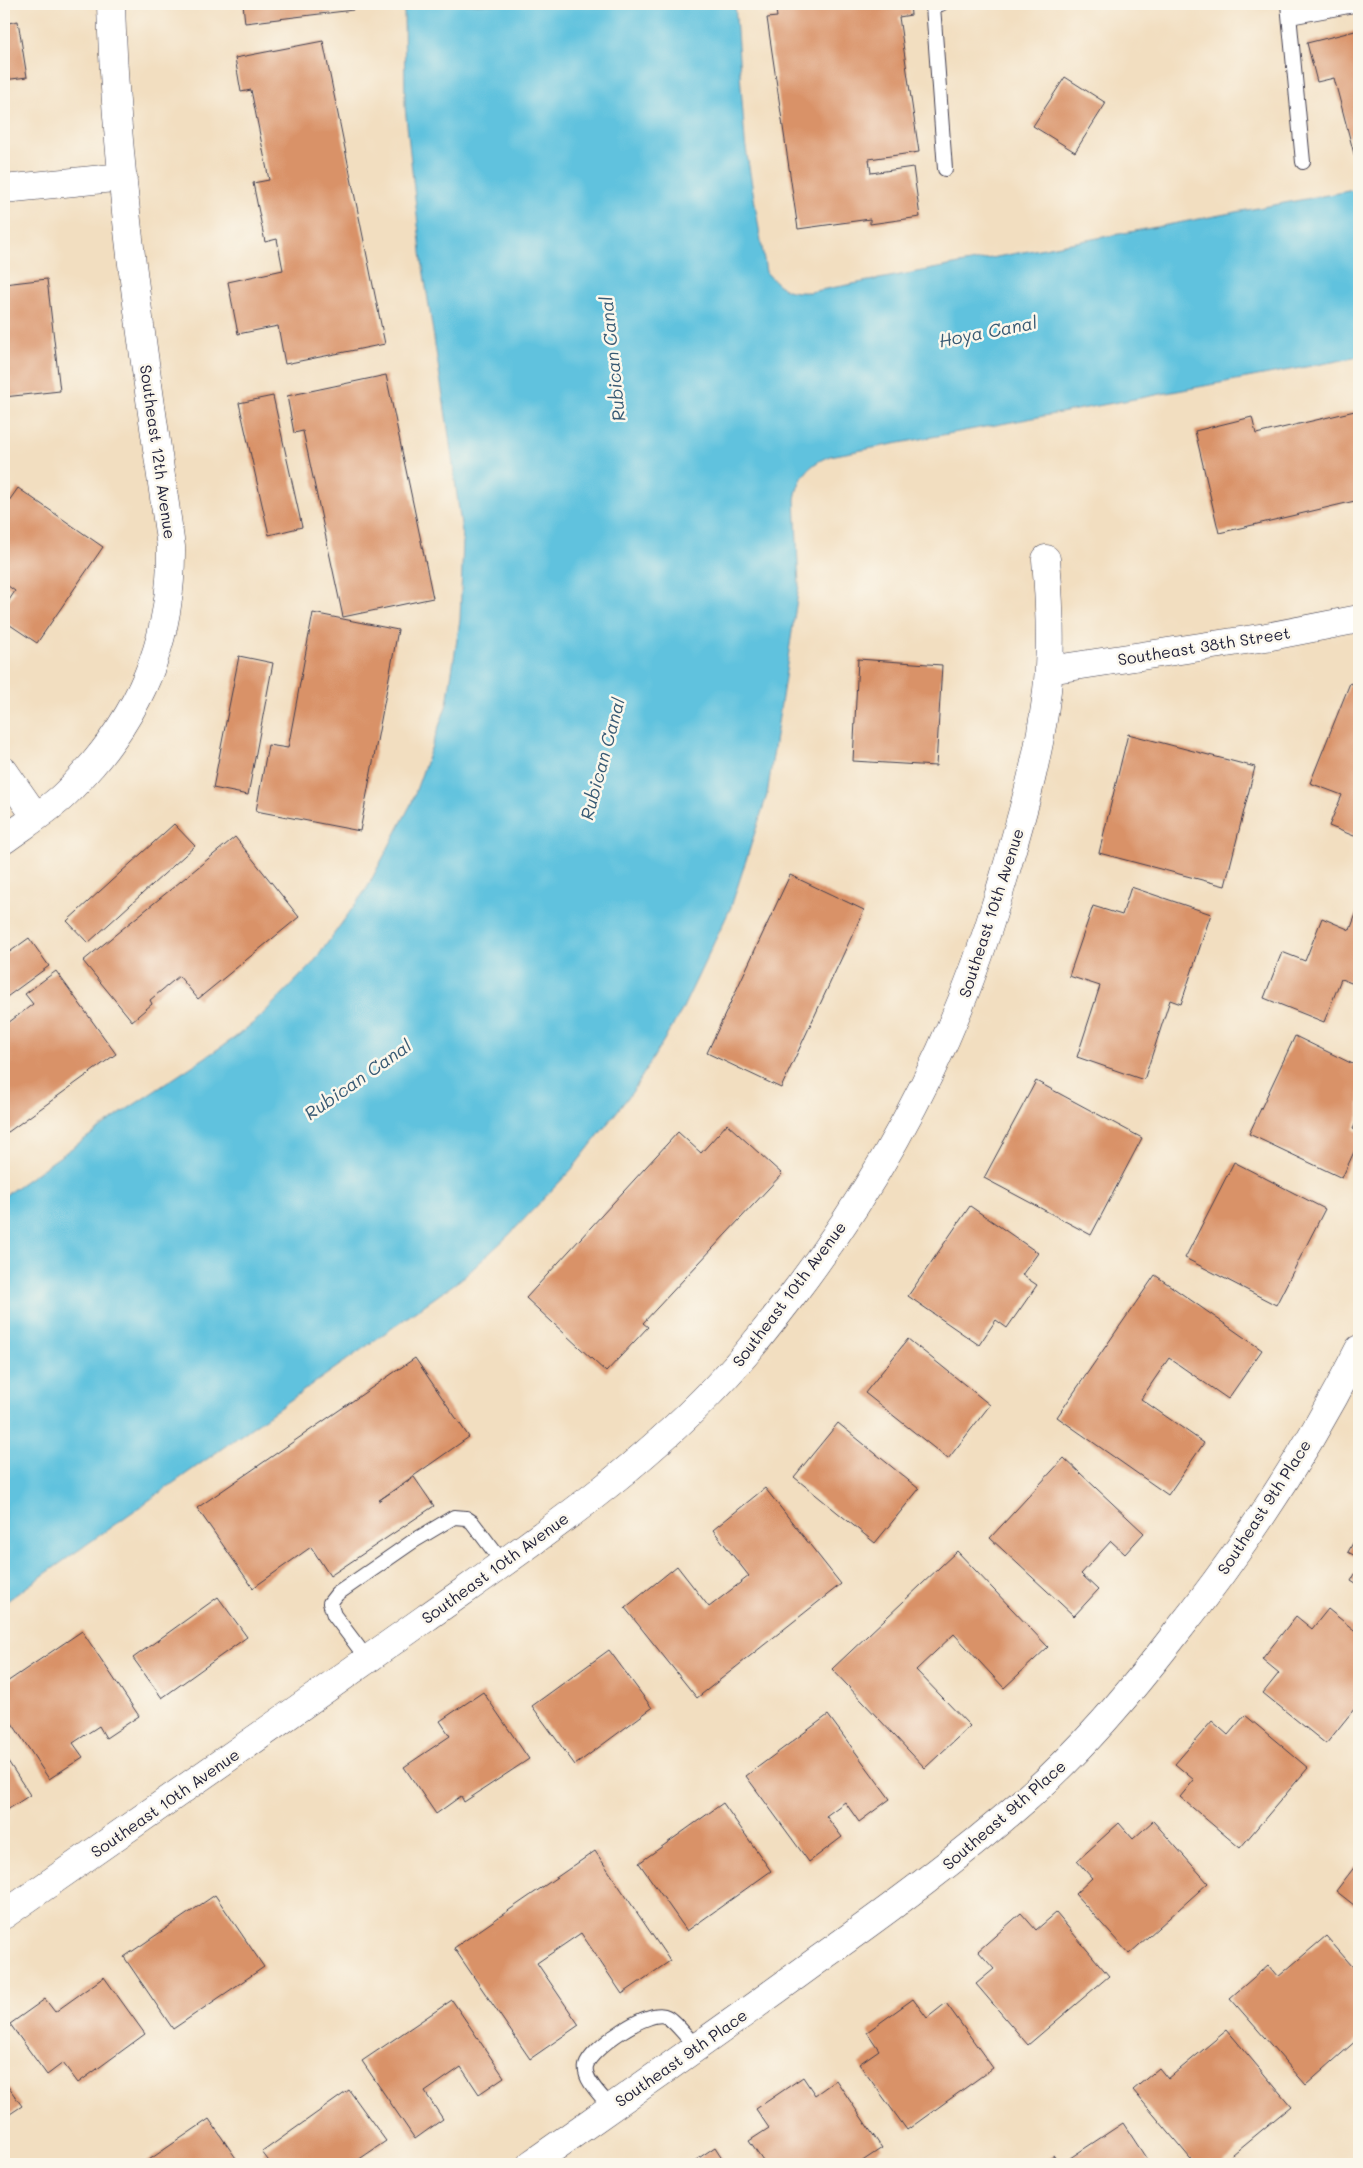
<svg xmlns="http://www.w3.org/2000/svg" width="1363" height="2168" font-family="Mali,sans-serif">
  <style>
    .water { fill: #60c2de; stroke: #41728c }
    .building { fill: #d99267 }
    .lines { fill: none; stroke-linecap: round; stroke-linejoin: round }
    .service-casing { stroke: #413e4f; stroke-width: 16 }
    .minor-casing { stroke: #413e4f; stroke-width: 29 }
    .service { stroke: #fff; stroke-width: 14 }
    .minor { stroke: #fff; stroke-width: 28 }
    .labels { text-anchor: middle; stroke-width: 5; stroke-linejoin: round; paint-order: stroke }
    .street-label { font-size: 16px; fill: #22223b; stroke: #fbf7ec }
    .water-label { font-size: 18px; font-style: italic; fill: #385a74; stroke: #fbf7ec }
  </style>
  <rect width="100%" height="100%" fill="#fbf7ec"/>
  <filter id="ink" filterUnits="userSpaceOnUse"><feTurbulence type="fractalNoise" baseFrequency=".02" numOctaves="2"/><feDisplacementMap in="SourceGraphic" scale="10" xChannelSelector="R" yChannelSelector="G"/><feConvolveMatrix kernelMatrix="1 2 1 2 8 2 1 2 1" color-interpolation-filters="sRGB"/></filter>
  <filter id="wash" filterUnits="userSpaceOnUse"><feTurbulence type="fractalNoise" baseFrequency=".0096" numOctaves="4" result="noise"/><feDisplacementMap in="SourceGraphic" scale="20" xChannelSelector="R" yChannelSelector="G"/><feGaussianBlur stdDeviation="1.12" result="paint"/><feColorMatrix in="noise" values="0 0 0 0 0 0 0 0 0 0 0 0 0 0 0 0 0 1.4 0 .05"/><feComposite in="paint" operator="in"/></filter>
  <g filter="url(#wash)">
    <rect width="100%" height="100%" fill="#f2dec0"/>
    <!-- water -->
    <path class="water" d="M404 4H735L745 142 766 272C781 289 787 293 810 292L1359 189V357L830 456C809 464 799 477 795 499L799 586 767 795 731 907 681 1012 633 1091 572 1169 510 1234 464 1277 4 1603V1196L123 1112 233 1039 258 1019 313 963 367 888 411 804 447 704 460 620 463 540 448 429 422 261 405 107Z"/>
    <g id="blocks">
      <!-- building -->
      <path class="building" d="M243 4H352L353 10 245 23Z
        M775 4H910L911 15 899 17 919 152 869 159 871 173 913 167 920 217 870 224V219L798 229 767 18 777 17Z
        M18 21 27 77 4 80V24Z
        M1359 30V173L1334 78 1317 82 1307 43Z
        M323 41 385 344 285 364 278 326 238 334 228 282 283 270 277 239 265 242 253 183 269 180 251 90 241 92 235 58Z
        M1065 77 1106 103 1075 152 1033 126Z
        M47 279 60 391 4 397V284Z
        M386 375 433 598 343 617 303 431 294 433 287 396Z
        M273 396 302 527 269 535 239 403Z
        M1359 410V500L1219 533 1195 431 1252 417 1256 434Z
        M18 488 103 547 37 643 4 621V608L15 591 4 583V508Z
        M313 613 398 630 360 831 256 811 268 745 288 748Z
        M239 656 273 663 248 795 213 788Z
        M858 659 942 665 936 766 853 761Z
        M1350 683 1359 687V838L1329 826 1342 795 1310 783Z
        M1128 734 1255 767 1225 886 1099 853Z
        M174 824 195 846 88 943 67 921Z
        M235 837 299 917 198 999 179 976 150 1000 152 1004 132 1021 83 961Z
        M790 875 864 910 781 1088 707 1053Z
        M1131 887 1211 914 1181 1004 1170 1000 1144 1080 1077 1057 1100 986 1069 976 1093 906 1122 915Z
        M1359 906V986L1341 979 1324 1022 1264 998 1282 952 1305 961 1322 918 1350 930Z
        M29 938 49 966 4 999V956Z
        M56 971 116 1054 4 1135V1026L33 1004 25 994Z
        M1295 1036 1359 1067V1116L1353 1129 1359 1132V1141L1342 1178 1249 1134Z
        M1036 1081 1142 1138 1091 1235 984 1178Z
        M727 1124 782 1174 643 1323 648 1327 606 1372 526 1298 678 1132 701 1153Z
        M1234 1162 1325 1209 1276 1305 1185 1258Z
        M970 1206 1038 1253 1022 1275 1037 1285 1007 1328 996 1320 979 1345 908 1296Z
        M1155 1275 1262 1350 1228 1399 1169 1358 1141 1399 1204 1443 1168 1495 1057 1417Z
        M908 1339 990 1405 948 1459 865 1393Z
        M415 1358 469 1437 378 1501 414 1477 434 1506 330 1576 311 1547 253 1588 197 1508Z
        M838 1423 919 1489 875 1543 794 1477Z
        M1064 1458 1144 1533 1125 1554 1111 1541 1081 1574 1098 1590 1074 1616 990 1538Z
        M765 1488 841 1584 697 1698 625 1608 677 1566 709 1607 749 1576 713 1530Z
        M1359 1532V1558L1348 1552Z
        M957 1551 1048 1647 1004 1688 954 1634 916 1670 970 1726 925 1768 832 1669Z
        M1359 1567V1586L1351 1581Z
        M218 1597 247 1637 162 1698 133 1658Z
        M1328 1609 1359 1634V1703L1326 1744 1263 1693 1279 1673 1262 1659 1296 1616 1312 1629Z
        M82 1631 139 1716 106 1738 99 1726 73 1743 83 1757 49 1779 4 1711V1684Z
        M609 1650 652 1708 575 1765 532 1706Z
        M483 1692 529 1759 464 1802 461 1796 436 1814 404 1767 450 1736 440 1721Z
        M828 1715 890 1799 859 1822 845 1802 826 1816 842 1837 809 1862 746 1776Z
        M1245 1715 1308 1768 1240 1848 1180 1797 1194 1780 1175 1764 1212 1721 1228 1735Z
        M4 1755 30 1795 4 1812Z
        M723 1803 771 1871 687 1931 639 1863Z
        M1153 1821 1208 1883 1129 1954 1075 1894 1092 1878 1077 1861 1119 1823 1133 1839Z
        M595 1851 670 1961 622 1994 581 1933 537 1963 579 2025 530 2059 454 1948Z
        M1359 1861V1909L1336 1891Z
        M215 1895 264 1967 173 2029 124 1957Z
        M1021 1913 1036 1930 1056 1913 1109 1976 1028 2045 976 1984 994 1969 978 1951Z
        M1326 1936 1359 1974V2038L1306 2085 1230 1998 1268 1965 1278 1977Z
        M104 1977 145 2034 78 2083 63 2063 47 2075 10 2024 45 1999 55 2012Z
        M913 1999 927 2018 946 2003 993 2068 907 2130 859 2064 879 2050 867 2032Z
        M452 2000 504 2077 479 2094 461 2067 425 2092 443 2119 415 2139 362 2061Z
        M1227 2030 1291 2106 1221 2164H1195L1133 2090 1159 2068 1168 2079Z
        M803 2077 815 2095 836 2080 882 2148 858 2164H765L749 2141 769 2128 756 2109Z
        M4 2081 22 2106 4 2118Z
        M349 2090 386 2141 352 2164H271L262 2152Z
        M209 2119 240 2164H143Z
        M1123 2123 1150 2164H1061Z
        M715 2147 726 2164H690Z
        M1054 2155 1059 2164H1041Z"/>
    </g>
  </g>
  <g filter="url(#ink)">
    <use href="#blocks" fill-opacity="0" stroke="#413e4f" stroke-width="1"/>
    <g class="lines">
      <defs>
        <path id="service" d="M941 4 933 6 945 169
          M1288 4 1303 162
          M1290 17 1359 4
          M368 1660 334 1615 330 1603 337 1594 412 1542 454 1517 466 1518 472 1522 503 1563
          M611 2108C603 2097 583 2080 586 2066 590 2049 650 2007 667 2017 676 2022 689 2040 697 2048"/>
        <path id="minor" d="M4 189 123 177
          M1049 670 1266 637 1359 619
          M4 771 36 817
          M4 840C23 826 44 813 62 797 73 787 83 775 93 764 147 700 172 631 171 547 146 367 116 186 111 4
          M4 1915C145 1816 286 1718 426 1618 527 1546 630 1477 716 1387 743 1359 767 1328 791 1297 883 1177 955 1042 998 897 1020 823 1044 746 1049 668 1051 632 1049 595 1046 559
          M531 2164C626 2097 721 2031 815 1962 888 1910 959 1858 1026 1799 1081 1751 1128 1695 1173 1637 1244 1548 1308 1451 1359 1349"/>
      </defs>
      <!-- service casing -->
      <use href="#service" class="service-casing"/>
      <!-- minor casing -->
      <use href="#minor" class="minor-casing"/>
      <!-- service -->
      <use href="#service" class="service"/>
      <!-- minor -->
      <use href="#minor" class="minor"/>
    </g>
  </g>
  <g class="labels">
    <!-- street labels -->
    <g class="street-label">
      <text transform="translate(158 452) rotate(82)" y="6">Southeast 12th Avenue</text>
      <text transform="translate(1204 646) rotate(-9)" y="6">Southeast 38th Street</text>
      <text transform="translate(991 913) rotate(-72)" y="6">Southeast 10th Avenue</text>
      <text transform="translate(789 1294) rotate(-53)" y="6">Southeast 10th Avenue</text>
      <text transform="translate(1264 1507) rotate(-57)" y="6">Southeast 9th Place</text>
      <text transform="translate(495 1568) rotate(-36)" y="6">Southeast 10th Avenue</text>
      <text transform="translate(165 1803) rotate(-35)" y="6">Southeast 10th Avenue</text>
      <text transform="translate(1004 1815) rotate(-41)" y="6">Southeast 9th Place</text>
      <text transform="translate(681 2058) rotate(-35)" y="6">Southeast 9th Place</text>
    </g>
    <!-- water labels -->
    <g class="water-label">
      <text transform="translate(988 332) rotate(-11)" y="6">Hoya Canal</text>
      <text transform="translate(613 359) rotate(-96)" y="6">Rubican Canal</text>
      <text transform="translate(603 759) rotate(-75)" y="6">Rubican Canal</text>
      <text transform="translate(358 1080) rotate(-35)" y="6">Rubican Canal</text>
    </g>
  </g>
  <!-- margin -->
  <rect width="1363" height="2168" fill="none" stroke="#fbf7ec" stroke-width="20"/>
</svg>
